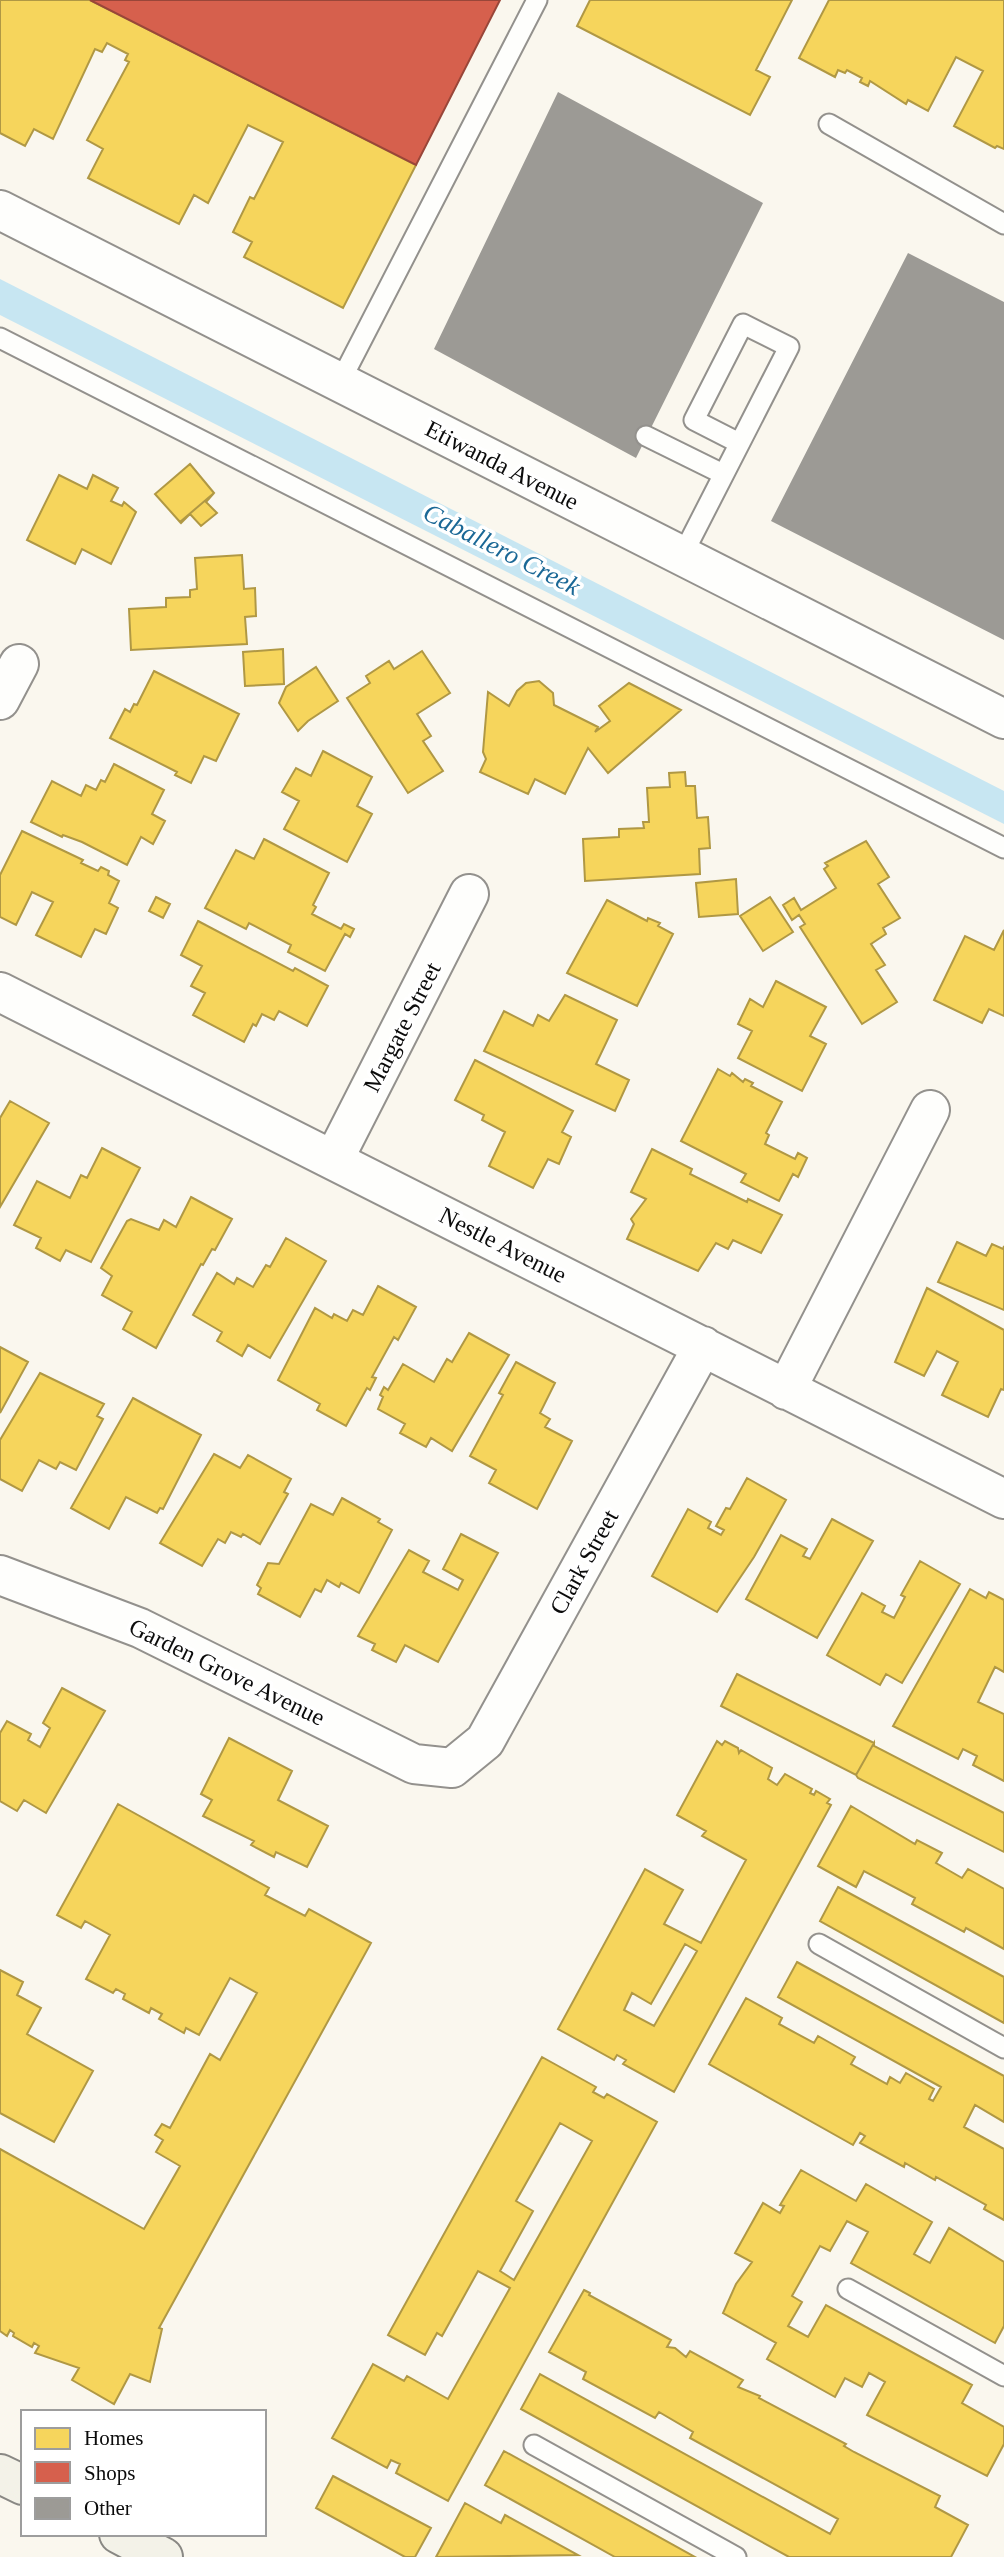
<svg xmlns="http://www.w3.org/2000/svg" width="1004" height="2557" font-family="Georgia,serif">
  <style>
    .water { fill: #c7e6f2 }
    .homes { fill: #f6d55c; stroke: #b09844; stroke-width: 2; fill-rule: evenodd }
    .shops { fill: #d6604d; stroke: #994639; stroke-width: 2 }
    .building { fill: #9c9a95 }
    .lines { fill: none; stroke-linecap: round; stroke-linejoin: round }
    .service-casing { stroke: #93918d; stroke-width: 23 }
    .minor-casing { stroke: #93918d; stroke-width: 42 }
    .secondary-casing { stroke: #898884; stroke-width: 42 }
    .service { stroke: #fefefc; stroke-width: 19 }
    .minor { stroke: #fefefc; stroke-width: 38 }
    .secondary { stroke: #f3f2e8; stroke-width: 38 }
    .labels { text-anchor: middle; stroke-width: 7; stroke-linejoin: round; paint-order: stroke }
    .street-label { font-size: 24px; fill: #0b0b0b; stroke: #fff }
    .water-label { font-size: 26px; font-style: italic; fill: #1b6896; stroke: #fff }
  </style>
  <rect width="100%" height="100%" fill="#faf7ee"/>
  <!-- water -->
  <path class="water" d="M0 279 1004 791V824L0 315Z"/>
  <!-- homes -->
  <path class="homes" d="M0 0H90L416 165 343 308 244 257 252 242 233 232 250 197 254 199 283 142 248 125 208 203 194 195 179 224 88 178 103 149 87 140 129 62 125 60 128 54 107 43 102 52 95 49 53 139 34 129 25 146 0 133Z
    M590 0H792L756 70 770 77 750 115 577 26Z
    M829 0H1004V149L997 146 995 148 954 126 983 71 956 57 928 111 908 100 906 104 870 81 868 86 860 82 862 78 847 70 845 73 838 70 835 77 799 58Z
    M190 464 214 493 180 522 155 494Z
    M59 475 87 489 93 475 118 488 111 501 122 506 124 502 136 512 111 564 82 549 75 564 27 540Z
    M214 493 206 502 217 513 201 526 190 514 181 523 180 522Z
    M242 555 244 589 255 588 256 616 245 617 247 644 131 650 129 609 166 607V598L190 597V590L197 589 195 558Z
    M283 649 284 684 245 686 243 652Z
    M422 651 450 693 417 714 431 736 423 741 443 771 408 793 347 698 370 683 366 676 389 661 394 669Z
    M316 667 338 701 308 721 298 731 279 703 286 687Z
    M154 671 239 714 216 761 204 756 191 783 175 775 177 772 110 738 125 709 130 712 134 704 137 705Z
    M539 681 553 693 554 705 598 727 595 732 610 721 599 706 629 683 681 710 608 773 588 748 565 794 535 779 528 794 480 772 486 759 483 752 488 692 509 706 517 691 526 683Z
    M323 751 372 777 357 806 372 814 347 862 284 829 299 801 282 792 296 768 311 776Z
    M114 764 164 790 152 814 165 821 153 844 141 837 127 865 82 842 63 835 62 837 31 822 52 781 81 796 86 785 96 790 101 780 105 782Z
    M685 772 686 786H695L697 818 708 817 710 848 699 849 700 874 585 881 583 839 619 837V829L644 828 643 822H649L647 788 670 787 669 773Z
    M22 831 83 860 81 863 98 871 101 867 109 871 108 875 119 881 109 903 118 908 106 934 95 929 81 957 36 935 53 902 32 892 16 925 0 917V875Z
    M264 839 329 873 313 905 316 907 312 914 341 929 344 924 354 929 350 937 345 934 325 971 288 952 291 945 249 923 246 929 205 908 236 850 254 859Z
    M866 841 889 877 878 884 900 918 883 928 886 934 871 944 885 965 876 970 897 1002 862 1024 800 927 805 924 799 915 792 920 783 905 794 898 801 910 836 888 824 869 828 866 825 863Z
    M736 879 738 914 699 917 696 883Z
    M156 897 170 904 163 918 149 911Z
    M770 897 793 932 763 951 740 916Z
    M607 900 647 921 648 918 660 923 658 926 673 934 637 1006 567 973Z
    M198 921 293 971 295 968 328 986 307 1026 279 1011 274 1020 262 1014 256 1026 253 1024 244 1042 193 1015 205 993 191 986 202 966 181 955Z
    M1004 930V1016L989 1009 982 1023 934 1000 965 936 994 950Z
    M776 981 826 1007 810 1036 826 1044 802 1091 738 1058 752 1031 738 1024 750 999 763 1007Z
    M565 995 617 1020 596 1064 629 1080 615 1111 484 1051 504 1011 533 1026 538 1015 549 1021Z
    M475 1060 573 1111 562 1132 571 1137 559 1164 548 1159 533 1188 489 1166 505 1132 482 1120 484 1115 455 1100Z
    M718 1069 730 1076 732 1073 743 1082 745 1079 753 1083 751 1086 782 1102 766 1133 769 1135 765 1144 795 1159 798 1153 807 1158 798 1177 793 1174 779 1201 741 1182 746 1174 681 1141Z
    M10 1101 49 1123 0 1207V1118Z
    M102 1148 140 1168 91 1262 66 1250 60 1261 36 1248 41 1238 14 1225 37 1181 70 1198 81 1175 87 1178Z
    M652 1149 692 1169 690 1174 747 1202 748 1199 782 1215 761 1253 733 1240 728 1249 716 1243 698 1271 627 1239 634 1224 631 1219 646 1199 631 1192Z
    M191 1197 232 1219 215 1250 212 1249 203 1265 201 1264 156 1348 123 1329 132 1312 102 1295 112 1276 101 1268 127 1221 131 1219 159 1230 164 1220 176 1227Z
    M286 1238 326 1261 270 1358 248 1345 242 1356 217 1341 222 1332 193 1315 217 1273 234 1284 237 1278 253 1287 266 1265 270 1267Z
    M957 1242 986 1256 992 1244 1003 1249 1004 1246V1310L938 1282Z
    M378 1286 416 1307 398 1340 394 1337 372 1377 376 1378 370 1390 367 1388 346 1426 317 1410 320 1404 278 1380 315 1308 332 1318 334 1314 347 1321 353 1310 363 1315Z
    M927 1288 1004 1330V1390L1001 1389 988 1417 942 1395 958 1362 937 1351 924 1376 895 1362Z
    M469 1333 509 1355 452 1451 431 1438 426 1447 400 1433 405 1424 378 1409 383 1397 380 1395 384 1387 388 1390 403 1364 434 1382 447 1359 452 1362Z
    M0 1347 28 1362 0 1413Z
    M516 1362 555 1383 540 1413 550 1419 545 1427 572 1441 537 1509 489 1483 496 1470 470 1456 503 1395 499 1393Z
    M40 1373 104 1404 97 1416 103 1419 76 1470 60 1462 56 1469 39 1460 22 1491 0 1479V1440Z
    M133 1398 201 1435 163 1509 160 1508 157 1513 126 1497 109 1529 71 1508Z
    M214 1454 240 1468 248 1455 291 1479 284 1492 288 1494 260 1544 243 1534 241 1537 231 1532 225 1543 218 1539 202 1566 160 1543Z
    M747 1478 786 1500 754 1557 717 1612 652 1576 688 1509 711 1522 708 1528 721 1535 724 1530 716 1526 726 1508 730 1509Z
    M342 1498 380 1519 378 1522 392 1530 359 1593 341 1583 339 1587 327 1580 321 1592 315 1589 300 1617 258 1594 261 1588 257 1585 268 1563 279 1564 311 1504 333 1515Z
    M832 1519 873 1541 817 1638 746 1599 781 1535 807 1549 803 1556 810 1559Z
    M461 1534 498 1553 438 1662 405 1645 396 1662 372 1650 375 1644 358 1636 409 1550 429 1561 423 1572 458 1590 463 1580 443 1569Z
    M920 1561 960 1584 902 1683 886 1674 880 1685 827 1655 862 1593 885 1606 882 1612 894 1618 905 1597 901 1595Z
    M970 1589 986 1598 989 1592 1004 1600V1672L995 1667 978 1702 1004 1714V1781L973 1765 977 1756 963 1749 958 1759 893 1726Z
    M737 1674 874 1743 856 1775 721 1706Z
    M62 1688 105 1711 46 1813 24 1800 17 1811 0 1801V1733L7 1721 31 1734 28 1740 40 1747 50 1728 43 1723Z
    M229 1738 292 1771 278 1800 328 1826 307 1867 276 1852 274 1857 251 1845 254 1841 203 1816 212 1800 201 1794Z
    M717 1741 722 1745 725 1741 738 1748 739 1753 741 1750 772 1768 768 1779 777 1785 785 1774 812 1789 810 1793 814 1795 816 1791 830 1799 827 1803 831 1805 674 2092 623 2064 626 2060 617 2055 614 2060 558 2029 645 1869 683 1890 664 1924 701 1943 746 1860 702 1836 706 1831 677 1815ZM685 1944 697 1951 654 2026 624 2010 632 1993 651 2004Z
    M874 1743V1746L1004 1813V1852L858 1778 856 1775Z
    M118 1804 269 1888 265 1895 305 1916 309 1909 371 1943 159 2328 162 2329 150 2382 130 2374 114 2404 72 2380 79 2368 35 2353 39 2346 34 2343 32 2347 13 2336 14 2333 10 2330 7 2336 0 2331V2149L144 2229 180 2166 156 2152 163 2140 155 2135 162 2124 170 2128 210 2054 220 2060 257 1993 230 1978 199 2035 186 2028 184 2033 159 2019 162 2014 151 2008 149 2013 123 1999 125 1994 116 1989 113 1993 86 1979 110 1935 85 1921 81 1928 57 1915Z
    M851 1806 915 1844 917 1840 942 1853 936 1863 962 1878 968 1869 1004 1889V1949L966 1928 964 1932 912 1904 915 1898 864 1871 856 1887 818 1866Z
    M838 1887 1004 1977V2023L820 1921Z
    M797 1962 1004 2076V2122L975 2105 964 2127 1004 2149V2220L984 2209 986 2205 936 2177 935 2180 905 2163 904 2167 860 2143 865 2136 860 2133 853 2145 709 2064 746 1998 782 2018 779 2024 814 2043 818 2036 855 2057 851 2064 887 2084 890 2077 900 2083 906 2073 934 2089 929 2099 933 2101 941 2087 778 1997Z
    M0 1970 23 1982 17 1995 41 2008 27 2034 93 2071 54 2142 0 2113Z
    M542 2057 596 2087 593 2092 604 2098 607 2094 657 2122 448 2501 396 2473 400 2464 391 2460 387 2468 332 2438 373 2364 404 2381 407 2376 448 2399 510 2288 478 2271 442 2336 437 2333 425 2355 388 2335ZM560 2123 592 2141 514 2280 500 2271 533 2211 516 2201Z
    M801 2170 856 2201 866 2184 932 2222 914 2254 930 2263 949 2228 1004 2262V2326L995 2343 851 2263 868 2232 847 2221 830 2251 820 2246 792 2296 802 2302 788 2326 808 2337 826 2305 972 2385 962 2403 1004 2427V2444L987 2476 867 2415 885 2382 869 2373 862 2387 845 2378 835 2397 767 2359 776 2343 723 2313 736 2284 752 2262 735 2253 763 2203 780 2213 784 2206 780 2205Z
    M584 2290 590 2293 589 2295 671 2340 667 2347 675 2348 686 2357 690 2351 743 2380 738 2387 760 2396 759 2398 846 2444 844 2446 854 2452 940 2496 935 2507 968 2525 951 2557H789L521 2409 540 2374 830 2534 838 2519 690 2438 693 2432 659 2412 655 2418 583 2379 586 2372 549 2352Z
    M504 2451 695 2557H615L485 2485Z
    M333 2476 431 2528 415 2557H405L316 2508Z
    M465 2503 501 2523 505 2515 578 2555 436 2557Z"/>
  <!-- shops -->
  <path class="shops" d="M90 0H500L416 165Z"/>
  <!-- building -->
  <path class="building" d="M558 92 763 203 636 458 434 349Z
    M908 253 1004 302V640L771 521Z"/>
  <g class="lines">
    <defs>
      <path id="service" d="M829 124 1004 224
        M0 338 1004 848
        M340 382 537 0
        M646 436 723 474
        M682 556 789 347 743 324 694 420 739 443
        M819 1944 1004 2048
        M848 2289 1004 2376
        M534 2445 736 2557"/>
      <path id="minor" d="M0 210 1004 719
        M0 700 19 664
        M0 992 1004 1499
        M334 1159 469 894
        M786 1390 930 1110
        M0 1575 140 1628 414 1764 452 1768 485 1741 703 1346"/>
      <path id="secondary" d="M0 2474 23 2485
        M119 2534 163 2557"/>
    </defs>
    <!-- service casing -->
    <use href="#service" class="service-casing"/>
    <!-- minor casing -->
    <use href="#minor" class="minor-casing"/>
    <!-- secondary casing -->
    <use href="#secondary" class="secondary-casing"/>
    <!-- service -->
    <use href="#service" class="service"/>
    <!-- minor -->
    <use href="#minor" class="minor"/>
    <!-- secondary -->
    <use href="#secondary" class="secondary"/>
  </g>
  <g class="labels">
    <!-- street labels -->
    <g class="street-label">
      <text transform="translate(502 465) rotate(27)" y="8">Etiwanda Avenue</text>
      <text transform="translate(402 1027) rotate(-63)" y="8">Margate Street</text>
      <text transform="translate(503 1245) rotate(27)" y="8">Nestle Avenue</text>
      <text transform="translate(584 1562) rotate(-61)" y="8">Clark Street</text>
      <text transform="translate(227 1672) rotate(26)" y="8">Garden Grove Avenue</text>
    </g>
    <!-- water labels -->
    <g class="water-label">
      <text transform="translate(502 549) rotate(27)" y="9">Caballero Creek</text>
    </g>
  </g>
  <!-- legend -->
  <rect x="21" y="2410" width="245" height="126" fill="#ffffff" stroke="#9d9d9d" stroke-width="2"/>
  <rect x="35" y="2428" width="35" height="21" fill="#f6d55c" stroke="#9d9d9d" stroke-width="2"/>
  <text x="84" y="2445" font-size="21" fill="#0b0b0b">Homes</text>
  <rect x="35" y="2462" width="35" height="21" fill="#d6604d" stroke="#9d9d9d" stroke-width="2"/>
  <text x="84" y="2480" font-size="21" fill="#0b0b0b">Shops</text>
  <rect x="35" y="2498" width="35" height="21" fill="#9c9a95" stroke="#9d9d9d" stroke-width="2"/>
  <text x="84" y="2515" font-size="21" fill="#0b0b0b">Other</text>
</svg>
